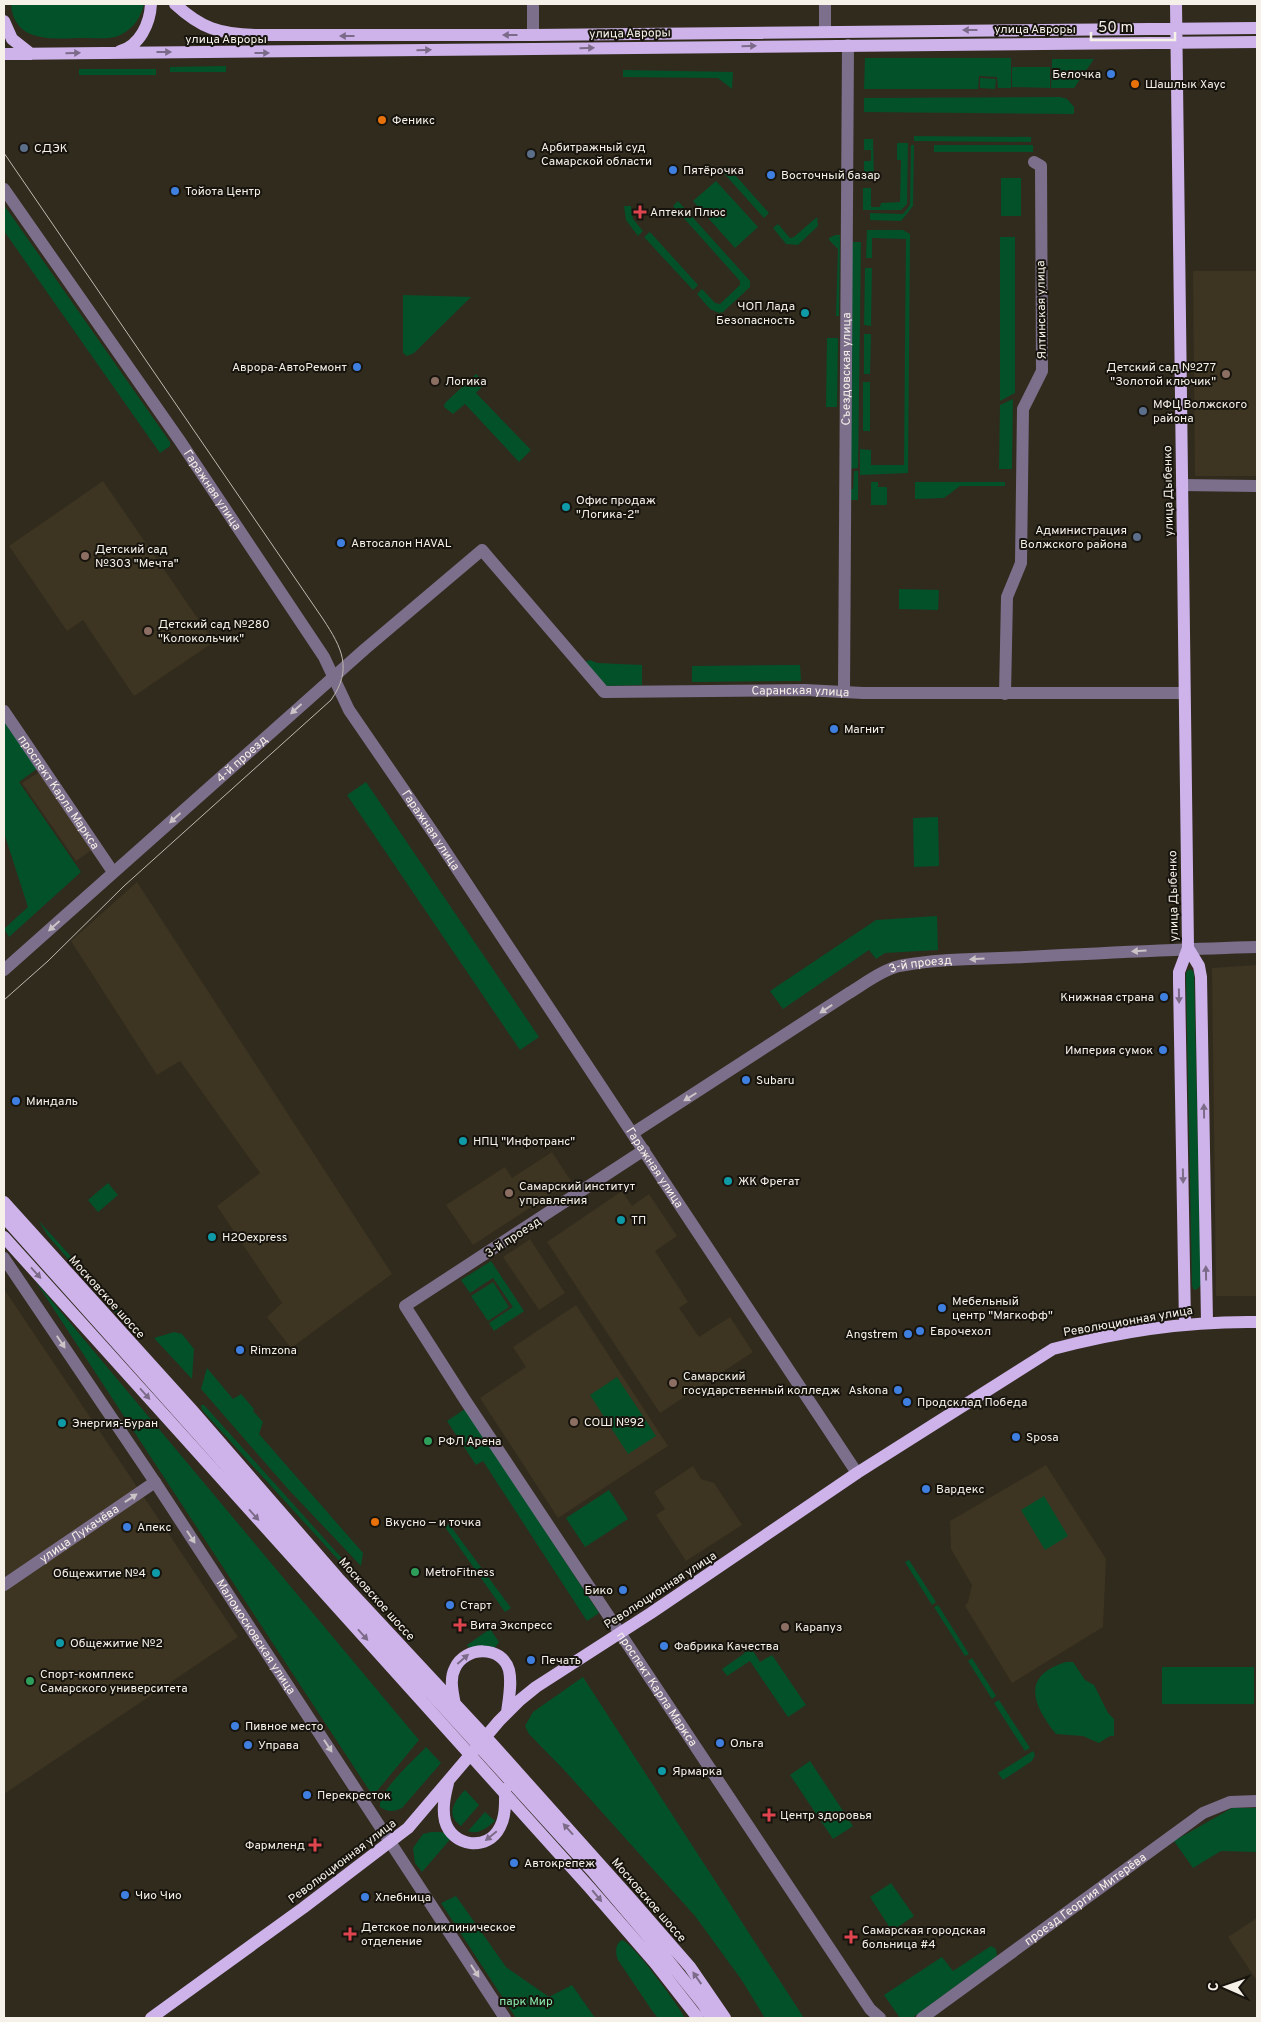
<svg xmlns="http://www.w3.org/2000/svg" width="1261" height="2022" font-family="Overpass,sans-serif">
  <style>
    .built { fill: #3d3421 }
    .green { fill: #035129 }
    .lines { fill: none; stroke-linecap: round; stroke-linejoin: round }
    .minor { stroke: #7c6f8b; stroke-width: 12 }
    .major { stroke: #ceb3eb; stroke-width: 12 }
    .tram { stroke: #beb9af; stroke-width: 1 }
    .oneway { fill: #7c6b88 }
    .oneway2 { fill: #cbc4c7 }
    .shop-dot { fill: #3f7fe0; stroke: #17140e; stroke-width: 2 }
    .food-dot { fill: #e8710a; stroke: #17140e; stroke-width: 2 }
    .service-dot { fill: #5c6f8a; stroke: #17140e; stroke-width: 2 }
    .health-dot { fill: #e0444e; stroke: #17140e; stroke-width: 2 }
    .culture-dot { fill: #0f9aa8; stroke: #17140e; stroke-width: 2 }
    .education-dot { fill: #8d6e63; stroke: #17140e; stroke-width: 2 }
    .leisure-dot { fill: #2e9e5b; stroke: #17140e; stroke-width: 2 }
    .labels { text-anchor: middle; stroke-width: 4; stroke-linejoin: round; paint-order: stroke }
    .street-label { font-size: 12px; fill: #f5f1e8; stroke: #17140e }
    .poi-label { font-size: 12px; fill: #f5f1e8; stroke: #17140e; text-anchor: start }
    .park-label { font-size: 12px; fill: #8aeaaa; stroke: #17140e }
  </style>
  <rect width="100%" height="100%" fill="#312b1e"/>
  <!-- built -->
  <path class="built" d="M1193 271H1257V476H1195Z
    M103 481 214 642 134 696 83 620 67 631 9 546Z
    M39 772 92 850 76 861 22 783Z
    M137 882 392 1274 291 1348 267 1317 282 1303 217 1206 260 1173 180 1061 157 1075 71 941Z
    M1257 965V1296H1216L1212 968Z
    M552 1152 571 1181 473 1245 446 1205 505 1167 512 1178Z
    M622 1191 632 1206 649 1194 677 1236 655 1251 688 1302 679 1308 699 1337 730 1317 753 1352 660 1413 547 1242Z
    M530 1239 565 1293 539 1310 503 1257Z
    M4 1289 238 1637 4 1794Z
    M576 1305 668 1446 558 1518 480 1398 526 1367 513 1347Z
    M1046 1465 1106 1559 1103 1627 1012 1683 965 1606 968 1602 972 1585 951 1549 950 1521Z
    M693 1466 701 1479 714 1483 742 1525 686 1561 656 1515 665 1509 654 1492Z
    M1257 1918V1981L1228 1937Z"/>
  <!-- green -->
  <path class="green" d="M11 4H144C141 17 134 28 122 34 112 40 96 38 84 38 55 38 14 45 11 4Z
    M865 58H1011V88H998L997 77 979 76 978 89H864Z
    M1052 59H1094L1074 88H1051Z
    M226 66V72H170V67Z
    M1012 67H1050V88L1012 87Z
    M79 69H156V75H79Z
    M623 70 733 72 732 89 718 78 623 77Z
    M980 78 996 79 995 89 980 88Z
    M1060 97 1067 99 1074 107V114L864 112V98Z
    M914 136 1031 137V142L914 141Z
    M864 139H873L874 180 864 181V161H871V150H864Z
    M897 143H908L907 204 901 210H863V188H871V207H880L881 203 900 202 901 160H897Z
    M911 145H914L913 206 901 221 870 220V213L903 214 910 205Z
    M934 145H1033V152H934Z
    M727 166 769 213 764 218 722 171Z
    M1001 178H1021V216H1001Z
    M716 181 758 227 735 248 693 201Z
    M678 201 750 281V287L723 312 719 313 710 309 697 294 702 289 715 303 720 304 740 285V281L673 206Z
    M4 205 170 442V446L160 453 4 231Z
    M624 206H631L633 219 643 231 638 236 626 220Z
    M817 217 818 226 798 245 786 244 773 228 778 224 790 238 794 237Z
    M867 230H903L910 234 908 473 860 475V449L871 450V465H904L906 239 872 238V258H866Z
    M650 232 698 285 693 290 644 237Z
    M835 235H840L839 316H836L838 249 829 240V238Z
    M1000 237H1015V393L1000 401Z
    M852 242H861L858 468 846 469Z
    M865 268H872L871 326 864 325Z
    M403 295 471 297 414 353 407 356 403 353Z
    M864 334H871L870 374H864Z
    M827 338H838L837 407H826Z
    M476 374 485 383 476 393 531 450 519 462 465 404 453 414 444 407 445 403Z
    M863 382H870V431H863Z
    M1013 399 1012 469H999L1000 405Z
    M854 471H858V500H842V489H853Z
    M871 482H878V487H887V505H871Z
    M915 482H1005V486H960L944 498 915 499Z
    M899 589 939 590 938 610 899 609Z
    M590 660 597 663 642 665V685L605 686 585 662Z
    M800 665 801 681 692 682V666Z
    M4 718 38 768 19 782 81 872 9 937 4 929 28 907 4 833Z
    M366 782 539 1037 520 1050 347 795Z
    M938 817 939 866 914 867 913 818Z
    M937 916 938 950 885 953 876 959 869 950 783 1009 770 991 876 920Z
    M1190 969 1193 971 1194 974 1201 1285 1196 1290 1193 1289 1192 1285 1186 974 1187 971Z
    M108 1183 118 1195 98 1212 88 1200Z
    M38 1220 138 1331V1333L134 1334 48 1236Z
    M491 1261 524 1311 494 1331 489 1323 513 1307 493 1278 470 1293 461 1280Z
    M36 1282 419 1740 373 1796Z
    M493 1282 509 1307 488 1321 471 1296Z
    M174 1332 182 1334 194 1349 192 1379 154 1338Z
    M207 1368 233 1399 241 1394 254 1409 253 1411 263 1422 259 1434 363 1553 361 1566 288 1489 201 1389Z
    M617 1377 656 1436 628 1454 590 1395Z
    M201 1405H204L349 1566 342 1564 202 1410Z
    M465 1409 599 1613 587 1621 483 1461 476 1465 447 1421Z
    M609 1490 628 1519 585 1547 566 1518Z
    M1044 1496 1068 1536 1045 1550 1021 1510Z
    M449 1524 511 1608 505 1612 445 1527Z
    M909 1560 936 1602 932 1605 905 1562Z
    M938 1605 969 1654 965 1656 934 1607Z
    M490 1629 499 1642 494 1649H470L467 1645Z
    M748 1643 760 1662 772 1655 806 1705 788 1717 750 1661 727 1676 722 1669 745 1653 741 1647Z
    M972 1658 996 1696 992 1699 968 1661Z
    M1066 1662H1073L1085 1680 1094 1685 1108 1713 1114 1719V1736H1110L1099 1743 1083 1736 1056 1734C1032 1704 1021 1676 1066 1662Z
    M1162 1667H1254V1704H1162Z
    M583 1677 804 2018H765L741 1979 695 1916 566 1772 529 1734 525 1726 533 1712Z
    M999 1700 1030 1748 1025 1751 994 1703Z
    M426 1747 441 1763 402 1808C393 1812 388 1812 380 1807 378 1791 414 1760 426 1747Z
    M1033 1751 1035 1755 1032 1761 1003 1780 998 1773Z
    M810 1761 853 1826 833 1839 790 1775Z
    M465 1790 479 1805 461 1826C445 1815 454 1801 465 1790Z
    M1232 1808H1257V1852L1221 1851 1193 1868 1174 1841Z
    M485 1812 495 1821C487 1828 478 1835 468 1831Z
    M431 1832H441L453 1836 422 1872 415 1863 413 1848 423 1834Z
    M891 1883 914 1916 892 1931 870 1897Z
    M456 1896 506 1967 549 1997 572 1985 595 2018H516L441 1903Z
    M622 1940C633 1943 679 2006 685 2018H658L653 2012 618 1960C615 1953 615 1944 622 1940Z
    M991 1946 996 1949 997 1956 912 2018H900L884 1995 942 1957 953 1971Z"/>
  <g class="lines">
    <!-- minor -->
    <g class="minor">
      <path d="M825 4V31"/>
      <path d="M533 35V4"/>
      <path id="s1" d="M4 189 180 441 324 657 349 710 434 834 857 1473"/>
      <path d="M1182 485 1257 486"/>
      <path id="s2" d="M844 691 848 45"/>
      <path d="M1005 694 1007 597 1021 563 1023 409 1042 371 1041 166 1034 162"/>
      <path id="s3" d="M4 711 113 872"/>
      <path id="s4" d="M4 970 365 649 482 550 604 692 805 690 863 693H1184"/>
      <path id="s5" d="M633 1133 849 993C864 984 882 970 899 966 940 958 984 959 1025 957 1102 953 1180 949 1257 947"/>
      <path id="s6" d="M644 1150 405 1306 465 1400 870 2009 880 2018"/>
      <path id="s7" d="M4 1258 155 1482 505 2018"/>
      <path id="s8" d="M4 1585 155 1482"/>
      <path id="s9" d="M922 2018 1203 1813 1230 1802 1257 1801"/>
    </g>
    <!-- major -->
    <path class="major" d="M175 4C201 28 219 34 255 35H533L1257 28
      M1176 4 1188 948 1179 972V981L1185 1324
      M4 21 12 39 31 54
      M120 51C140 46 150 23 151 4
      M4 54 1257 42
      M1188 948 1199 966 1201 977 1207 1322
      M4 1202 192 1410 338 1578 486 1737 630 1898 690 1967 725 2018
      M4 1217 328 1580 594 1873 663 1954 703 2004 712 2018
      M4 1237 589 1887 655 1963 698 2018
      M455 1705C453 1693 449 1679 455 1668 465 1646 502 1645 509 1670 512 1683 509 1698 507 1712
      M448 1783C445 1795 442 1808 445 1821 452 1847 488 1852 500 1827 506 1816 505 1801 505 1789
      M151 2018 303 1908 408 1828 499 1721 520 1700 536 1687 651 1613 857 1473 1053 1349C1120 1331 1188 1321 1257 1322"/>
    <!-- tram -->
    <path class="tram" d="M4 153 323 619C342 648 353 669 331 700L124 886 48 961 4 1000"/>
  </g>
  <!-- one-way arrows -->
  <defs><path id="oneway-solid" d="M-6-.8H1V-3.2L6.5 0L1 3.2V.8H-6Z" transform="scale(1.25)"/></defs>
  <g class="oneway">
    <use href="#oneway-solid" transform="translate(970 30) rotate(180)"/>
    <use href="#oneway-solid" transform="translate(510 35) rotate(180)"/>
    <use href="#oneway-solid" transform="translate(347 36) rotate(-180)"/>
    <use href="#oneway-solid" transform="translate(749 46) rotate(-1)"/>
    <use href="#oneway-solid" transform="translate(587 48) rotate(-1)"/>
    <use href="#oneway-solid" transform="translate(424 50) rotate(-1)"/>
    <use href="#oneway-solid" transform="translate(164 52)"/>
    <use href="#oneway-solid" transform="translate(73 53) rotate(-1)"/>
    <use href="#oneway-solid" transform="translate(262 53)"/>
    <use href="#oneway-solid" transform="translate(1179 996) rotate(89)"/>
    <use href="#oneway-solid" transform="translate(1204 1111) rotate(-91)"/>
    <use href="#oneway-solid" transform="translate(1183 1176) rotate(89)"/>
    <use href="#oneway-solid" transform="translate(36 1273) rotate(48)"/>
    <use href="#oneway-solid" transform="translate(1206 1273) rotate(-91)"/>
    <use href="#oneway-solid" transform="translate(145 1394) rotate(48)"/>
    <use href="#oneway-solid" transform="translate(254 1515) rotate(48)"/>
    <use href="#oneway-solid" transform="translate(363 1635) rotate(48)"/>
    <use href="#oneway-solid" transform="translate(463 1659) rotate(-41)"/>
    <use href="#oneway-solid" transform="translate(568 1829) rotate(-132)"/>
    <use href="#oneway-solid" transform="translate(491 1836) rotate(141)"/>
    <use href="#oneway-solid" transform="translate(597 1896) rotate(50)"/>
    <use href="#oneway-solid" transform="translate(697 1978) rotate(-125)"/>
  </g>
  <g class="oneway2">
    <use href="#oneway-solid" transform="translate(296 709) rotate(138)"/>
    <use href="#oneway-solid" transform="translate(175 818) rotate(138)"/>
    <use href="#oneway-solid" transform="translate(54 926) rotate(138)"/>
    <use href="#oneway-solid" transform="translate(1139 951) rotate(177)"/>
    <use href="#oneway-solid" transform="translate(977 959) rotate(177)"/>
    <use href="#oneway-solid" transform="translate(826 1009) rotate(147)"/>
    <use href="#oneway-solid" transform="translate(690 1097) rotate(148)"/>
    <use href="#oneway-solid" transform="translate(61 1342) rotate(56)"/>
    <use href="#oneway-solid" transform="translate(131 1498) rotate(-34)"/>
    <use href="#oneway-solid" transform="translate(191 1537) rotate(57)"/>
    <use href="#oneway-solid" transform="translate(328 1746) rotate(57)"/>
    <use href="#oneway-solid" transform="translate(475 1971) rotate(57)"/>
  </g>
  <!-- markers -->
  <g class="shop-dot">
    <circle cx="1111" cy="74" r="5"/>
    <circle cx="673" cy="170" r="5"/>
    <circle cx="771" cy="175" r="5"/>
    <circle cx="175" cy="191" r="5"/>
    <circle cx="357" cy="367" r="5"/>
    <circle cx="341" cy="543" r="5"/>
    <circle cx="834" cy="729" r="5"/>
    <circle cx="1164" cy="997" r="5"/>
    <circle cx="1163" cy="1050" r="5"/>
    <circle cx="746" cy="1080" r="5"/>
    <circle cx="16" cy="1101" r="5"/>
    <circle cx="942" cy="1308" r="5"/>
    <circle cx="920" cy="1331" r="5"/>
    <circle cx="908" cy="1334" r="5"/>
    <circle cx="240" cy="1350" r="5"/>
    <circle cx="898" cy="1390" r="5"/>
    <circle cx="907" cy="1402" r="5"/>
    <circle cx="1016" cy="1437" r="5"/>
    <circle cx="926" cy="1489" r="5"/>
    <circle cx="127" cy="1527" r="5"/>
    <circle cx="623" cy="1590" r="5"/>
    <circle cx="450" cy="1605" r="5"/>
    <circle cx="664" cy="1646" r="5"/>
    <circle cx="531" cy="1660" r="5"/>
    <circle cx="235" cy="1726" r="5"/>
    <circle cx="720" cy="1743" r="5"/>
    <circle cx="248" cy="1745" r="5"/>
    <circle cx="307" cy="1795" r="5"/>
    <circle cx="514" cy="1863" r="5"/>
    <circle cx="125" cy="1895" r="5"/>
    <circle cx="365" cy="1897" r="5"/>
  </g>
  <g class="food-dot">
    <circle cx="1135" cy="84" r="5"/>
    <circle cx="382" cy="120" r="5"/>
    <circle cx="375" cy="1522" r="5"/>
  </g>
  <g class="service-dot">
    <circle cx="24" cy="148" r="5"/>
    <circle cx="531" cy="154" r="5"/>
    <circle cx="1143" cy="411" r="5"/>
    <circle cx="1137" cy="537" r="5"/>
  </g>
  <g class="health-dot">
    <path d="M637.5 204.5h5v5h5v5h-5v5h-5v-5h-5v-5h5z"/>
    <path d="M457.5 1617.5h5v5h5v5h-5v5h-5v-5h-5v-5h5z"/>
    <path d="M766.5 1807.5h5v5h5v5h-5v5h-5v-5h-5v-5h5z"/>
    <path d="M312.5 1837.5h5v5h5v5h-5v5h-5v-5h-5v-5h5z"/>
    <path d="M347.5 1926.5h5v5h5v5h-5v5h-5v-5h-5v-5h5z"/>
    <path d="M848.5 1929.5h5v5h5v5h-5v5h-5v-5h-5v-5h5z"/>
  </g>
  <g class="culture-dot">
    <circle cx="805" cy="313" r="5"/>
    <circle cx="566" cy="507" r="5"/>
    <circle cx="463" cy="1141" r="5"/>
    <circle cx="728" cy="1181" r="5"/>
    <circle cx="621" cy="1220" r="5"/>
    <circle cx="212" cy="1237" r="5"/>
    <circle cx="62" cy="1423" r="5"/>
    <circle cx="156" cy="1573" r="5"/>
    <circle cx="60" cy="1643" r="5"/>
    <circle cx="662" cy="1771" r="5"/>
  </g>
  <g class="education-dot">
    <circle cx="1226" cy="374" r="5"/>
    <circle cx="435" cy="381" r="5"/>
    <circle cx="85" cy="556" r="5"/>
    <circle cx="148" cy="631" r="5"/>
    <circle cx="509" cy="1193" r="5"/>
    <circle cx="673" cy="1383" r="5"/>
    <circle cx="574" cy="1422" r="5"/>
    <circle cx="785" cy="1627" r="5"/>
  </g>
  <g class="leisure-dot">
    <circle cx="428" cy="1441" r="5"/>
    <circle cx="415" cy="1572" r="5"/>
    <circle cx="30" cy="1681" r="5"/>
  </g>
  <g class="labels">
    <!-- street labels -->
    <g class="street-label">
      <text x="1035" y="33">улица Авроры</text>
      <text transform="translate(630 33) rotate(-1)" y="4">улица Авроры</text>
      <text x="226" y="43">улица Авроры</text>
      <text transform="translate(1041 310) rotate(-91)" y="4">Ялтинская улица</text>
      <text dy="4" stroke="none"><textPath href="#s2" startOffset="322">Съездовская улица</textPath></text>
      <text dy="4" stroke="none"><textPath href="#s1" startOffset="366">Гаражная улица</textPath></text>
      <text transform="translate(1168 491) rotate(-91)" y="4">улица Дыбенко</text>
      <text dy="4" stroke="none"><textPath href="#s4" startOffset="1020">Саранская улица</textPath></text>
      <text dy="4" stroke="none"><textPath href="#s4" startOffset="318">4-й проезд</textPath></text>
      <text dy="4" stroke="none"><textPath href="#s3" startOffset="98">проспект Карла Маркса</textPath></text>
      <text dy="4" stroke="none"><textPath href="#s1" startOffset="771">Гаражная улица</textPath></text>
      <text transform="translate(1173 896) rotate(-91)" y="4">улица Дыбенко</text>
      <text dy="4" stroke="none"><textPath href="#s5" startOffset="336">3-й проезд</textPath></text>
      <text dy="4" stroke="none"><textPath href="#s1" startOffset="1176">Гаражная улица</textPath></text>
      <text transform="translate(513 1237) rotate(-33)" y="4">3-й проезд</text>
      <text transform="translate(107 1297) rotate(48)" y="4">Московское шоссе</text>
      <text transform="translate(1128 1321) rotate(-10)" y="4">Революционная улица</text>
      <text dy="4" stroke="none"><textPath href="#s8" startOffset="91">улица Лукачёва</textPath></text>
      <text transform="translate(660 1590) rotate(-33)" y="4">Революционная улица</text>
      <text transform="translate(377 1599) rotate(48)" y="4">Московское шоссе</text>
      <text dy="4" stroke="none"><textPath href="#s7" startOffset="455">Маломосковская улица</textPath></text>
      <text dy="4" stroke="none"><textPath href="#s6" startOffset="744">проспект Карла Маркса</textPath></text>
      <text transform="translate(342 1861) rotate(-37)" y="4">Революционная улица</text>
      <text dy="4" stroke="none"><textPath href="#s9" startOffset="202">проезд Георгия Митерёва</textPath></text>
      <text transform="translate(649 1900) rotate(49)" y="4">Московское шоссе</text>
    </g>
    <!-- poi labels -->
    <g class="poi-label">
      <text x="1101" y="78" text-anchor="end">Белочка</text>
      <text x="1145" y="88">Шашлык Хаус</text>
      <text x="392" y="124">Феникс</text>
      <text x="541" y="151">Арбитражный суд<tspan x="541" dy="14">Самарской области</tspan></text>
      <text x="34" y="152">СДЭК</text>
      <text x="683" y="174">Пятёрочка</text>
      <text x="781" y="179">Восточный базар</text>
      <text x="185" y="195">Тойота Центр</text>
      <text x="650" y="216">Аптеки Плюс</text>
      <text x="795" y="310" text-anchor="end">ЧОП Лада<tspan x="795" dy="14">Безопасность</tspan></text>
      <text x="347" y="371" text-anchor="end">Аврора-АвтоРемонт</text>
      <text x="1216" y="371" text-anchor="end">Детский сад №277<tspan x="1216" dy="14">"Золотой ключик"</tspan></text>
      <text x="445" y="385">Логика</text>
      <text x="1153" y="408">МФЦ Волжского<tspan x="1153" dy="14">района</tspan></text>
      <text x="576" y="504">Офис продаж<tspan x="576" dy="14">"Логика-2"</tspan></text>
      <text x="1127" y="534" text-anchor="end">Администрация<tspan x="1127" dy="14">Волжского района</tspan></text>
      <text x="351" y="547">Автосалон HAVAL</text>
      <text x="95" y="553">Детский сад<tspan x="95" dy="14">№303 "Мечта"</tspan></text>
      <text x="158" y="628">Детский сад №280<tspan x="158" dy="14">"Колокольчик"</tspan></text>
      <text x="844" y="733">Магнит</text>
      <text x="1154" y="1001" text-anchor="end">Книжная страна</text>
      <text x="1153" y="1054" text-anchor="end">Империя сумок</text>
      <text x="756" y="1084">Subaru</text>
      <text x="26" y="1105">Миндаль</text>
      <text x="473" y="1145">НПЦ "Инфотранс"</text>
      <text x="738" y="1185">ЖК Фрегат</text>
      <text x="519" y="1190">Самарский институт<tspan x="519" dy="14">управления</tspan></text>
      <text x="631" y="1224">ТП</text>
      <text x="222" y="1241">H2Oexpress</text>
      <text x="952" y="1305">Мебельный<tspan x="952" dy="14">центр "Мягкофф"</tspan></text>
      <text x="930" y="1335">Еврочехол</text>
      <text x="898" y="1338" text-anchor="end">Angstrem</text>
      <text x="250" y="1354">Rimzona</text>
      <text x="683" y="1380">Самарский<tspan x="683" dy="14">государственный колледж</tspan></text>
      <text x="888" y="1394" text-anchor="end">Askona</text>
      <text x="917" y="1406">Продсклад Победа</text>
      <text x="584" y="1426">СОШ №92</text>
      <text x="72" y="1427">Энергия-Буран</text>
      <text x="1026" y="1441">Sposa</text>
      <text x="438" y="1445">РФЛ Арена</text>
      <text x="936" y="1493">Вардекс</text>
      <text x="385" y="1526">Вкусно — и точка</text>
      <text x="137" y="1531">Апекс</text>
      <text x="425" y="1576">MetroFitness</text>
      <text x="146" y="1577" text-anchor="end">Общежитие №4</text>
      <text x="613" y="1594" text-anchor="end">Бико</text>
      <text x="460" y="1609">Старт</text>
      <text x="470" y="1629">Вита Экспресс</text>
      <text x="795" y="1631">Карапуз</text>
      <text x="70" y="1647">Общежитие №2</text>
      <text x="674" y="1650">Фабрика Качества</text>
      <text x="541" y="1664">Печать</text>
      <text x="40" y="1678">Спорт-комплекс<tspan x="40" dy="14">Самарского университета</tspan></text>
      <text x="245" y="1730">Пивное место</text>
      <text x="730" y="1747">Ольга</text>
      <text x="258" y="1749">Управа</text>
      <text x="672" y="1775">Ярмарка</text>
      <text x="317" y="1799">Перекресток</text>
      <text x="780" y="1819">Центр здоровья</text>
      <text x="305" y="1849" text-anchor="end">Фармленд</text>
      <text x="524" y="1867">Автокрепеж</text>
      <text x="135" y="1899">Чио Чио</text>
      <text x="375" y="1901">Хлебница</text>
      <text x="361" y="1931">Детское поликлиническое<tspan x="361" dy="14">отделение</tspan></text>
      <text x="862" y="1934">Самарская городская<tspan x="862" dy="14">больница #4</tspan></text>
    </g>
    <!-- park labels -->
    <g class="park-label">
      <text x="526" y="2005">парк Мир</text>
    </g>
  </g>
  <!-- border -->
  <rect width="1261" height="2022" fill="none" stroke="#f5f1e8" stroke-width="10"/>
  <!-- north arrow -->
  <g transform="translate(1226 1987) rotate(272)" stroke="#17140e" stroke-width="4" paint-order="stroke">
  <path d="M0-4L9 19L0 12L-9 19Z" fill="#f5f1e8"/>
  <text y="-8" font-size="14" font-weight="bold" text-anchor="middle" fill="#f5f1e8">С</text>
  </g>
  <!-- scale -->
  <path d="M1091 32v8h84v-8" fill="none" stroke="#f5f1e8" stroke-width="2.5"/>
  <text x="1098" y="32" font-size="15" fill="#f5f1e8" stroke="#17140e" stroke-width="4" paint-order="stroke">50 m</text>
</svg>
